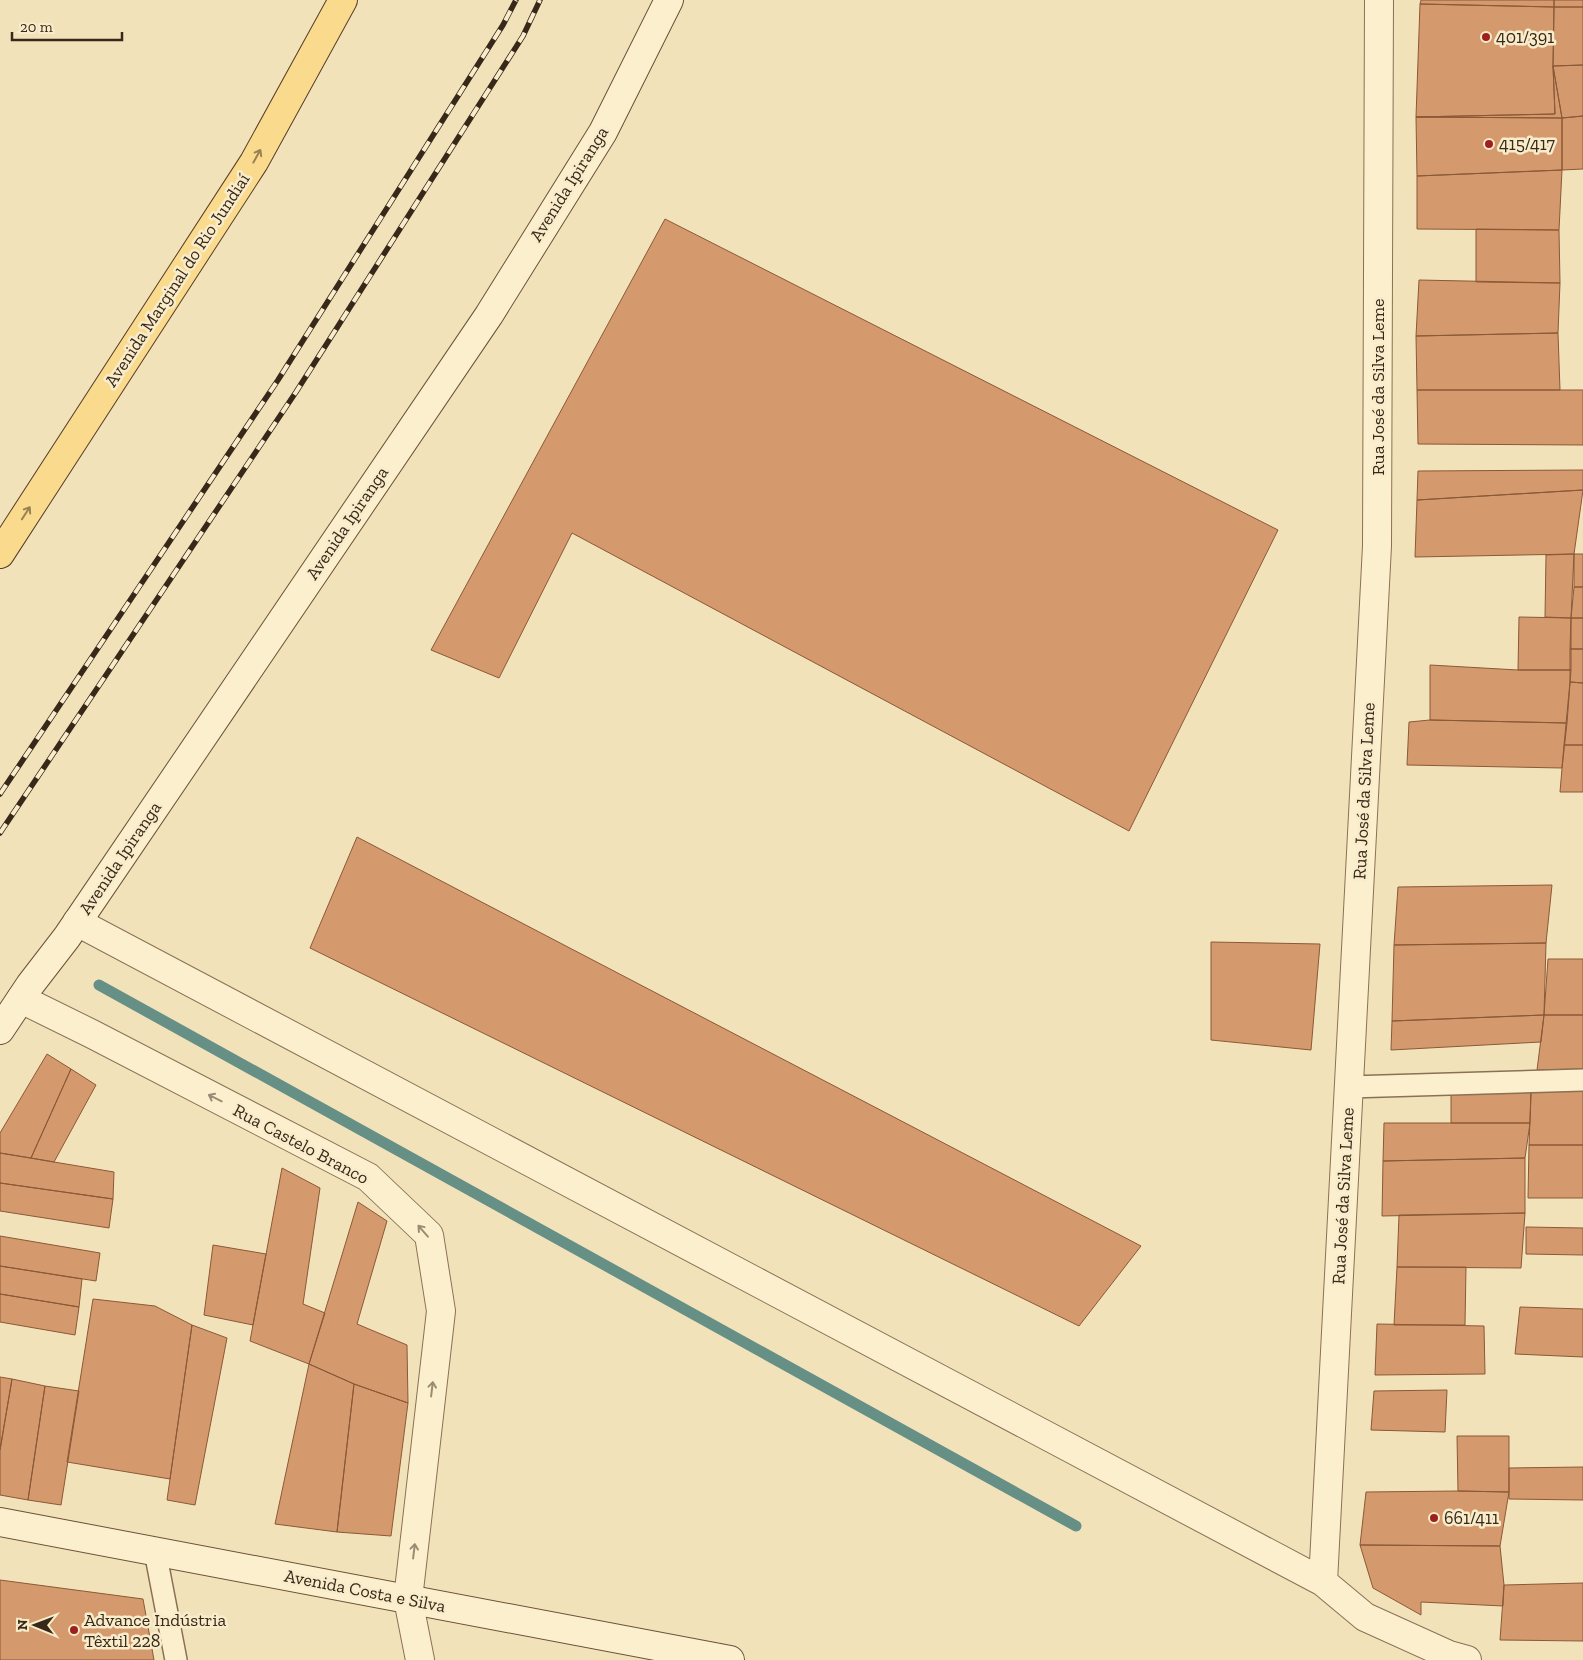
<svg xmlns="http://www.w3.org/2000/svg" width="1583" height="1660" font-family="'Zilla Slab',serif">
  <style>
    .lines { fill: none; stroke-linecap: round; stroke-linejoin: round }
    .stream { stroke: #668f86; stroke-width: 11 }
    .building { fill: #d4996c; stroke: #8b5937 }
    .lane-casing { stroke: #8a7153; stroke-width: 24 }
    .street-casing { stroke: #8a7153; stroke-width: 30 }
    .secondary-casing { stroke: #6b5236; stroke-width: 30 }
    .primary-casing { stroke: #563e28; stroke-width: 30 }
    .lane { stroke: #fcefcd; stroke-width: 21 }
    .street { stroke: #fcefcd; stroke-width: 28 }
    .secondary { stroke: #fcefcd; stroke-width: 28 }
    .primary { stroke: #fada8d; stroke-width: 28 }
    .rail-casing { stroke: #372819; stroke-width: 5.5 }
    .rail { stroke: #f8ecca; stroke-width: 4; stroke-dasharray: 11; stroke-linecap: butt }
    .oneway { stroke: #988153 }
    .oneway2 { stroke: #9a8c73 }
    .poi-dot { fill: #9e1f1e; stroke: #f8ecca; stroke-width: 2 }
    .labels { text-anchor: middle; stroke-width: 5; stroke-linejoin: round; paint-order: stroke }
    .poi-label { font-size: 18px; fill: #372819; stroke: #f8ecca; text-anchor: start }
    .street-label { font-size: 18px; fill: #372819; stroke: #f8ecca }
  </style>
  <rect width="100%" height="100%" fill="#f2e2ba"/>
  <g class="lines">
    <!-- stream -->
    <path class="stream" d="M99 985 1076 1526"/>
  </g>
  <!-- building -->
  <path class="building" d="M1421 0H1554V7L1420 4Z
    M1554 0H1583V7H1554Z
    M1420 4 1554 7 1553 66 1555 114 1416 117Z
    M1554 7H1583V65L1553 66Z
    M1583 65V116L1562 118 1553 66Z
    M1553 66 1562 118 1416 117 1555 114Z
    M1583 116V169L1562 170V118Z
    M1416 117 1562 118V170L1417 176Z
    M1562 170 1559 230 1417 229V176Z
    M665 219 1278 530 1129 831 572 533 499 678 431 650Z
    M1476 229 1559 230 1560 283 1476 282Z
    M1419 280 1560 283 1558 333 1416 336Z
    M1558 333 1560 390H1417L1416 336Z
    M1417 390H1583V445L1418 444Z
    M1583 470V490L1417 500 1418 471Z
    M1583 490 1574 554 1415 557 1417 500Z
    M1574 554H1583V587H1574Z
    M1574 554 1571 618 1545 617 1546 555Z
    M1574 587H1583V618H1571Z
    M1519 617 1571 618V670H1518Z
    M1571 618H1583V649H1570Z
    M1570 649H1583V683L1570 682Z
    M1430 665 1518 670H1571L1567 723 1430 720Z
    M1570 682 1583 683V745H1564Z
    M1430 720 1567 723 1562 768 1407 765 1409 722Z
    M1564 745H1583V792H1560Z
    M357 837 1141 1246 1079 1326 310 948Z
    M1552 885 1546 943 1394 945 1398 887Z
    M1211 942 1320 944 1311 1050 1211 1040Z
    M1546 943 1544 1015 1392 1021 1394 945Z
    M1548 959H1583V1015H1544Z
    M1544 1015H1583V1069L1537 1070Z
    M1544 1015 1541 1042 1391 1050 1392 1021Z
    M47 1054 71 1069 31 1158 0 1153V1133Z
    M71 1069 96 1085 54 1162 31 1158Z
    M1583 1091V1145H1529L1531 1092Z
    M1531 1092 1530 1123H1451V1093Z
    M1384 1123H1530L1525 1158 1383 1161Z
    M1529 1145H1583V1198H1528Z
    M0 1153 114 1172 113 1199 0 1183Z
    M1525 1158V1213L1382 1216 1383 1161Z
    M282 1168 320 1188 303 1304 325 1313 309 1364 250 1341Z
    M0 1183 113 1199 109 1228 0 1211Z
    M358 1202 387 1221 357 1324 407 1345 408 1403 354 1384 309 1364Z
    M1525 1213 1521 1268 1397 1267 1399 1215Z
    M1526 1227 1583 1228V1255L1526 1254Z
    M0 1236 100 1253 96 1281 0 1266Z
    M213 1245 266 1254 253 1325 204 1315Z
    M0 1266 82 1279 79 1307 0 1294Z
    M1397 1267H1466L1465 1325H1394Z
    M0 1294 79 1307 75 1335 0 1322Z
    M93 1299 155 1306 192 1325 170 1479 67 1462Z
    M1520 1307 1583 1309V1357L1515 1354Z
    M1377 1324 1484 1326 1485 1374 1375 1375Z
    M192 1325 227 1338 195 1505 167 1500Z
    M309 1364 354 1384 337 1532 275 1524Z
    M0 1377 12 1379 0 1450Z
    M12 1379 45 1386 28 1500 0 1495V1450Z
    M354 1384 408 1403 391 1536 337 1532Z
    M45 1386 79 1391 61 1505 28 1500Z
    M1447 1390 1445 1432 1371 1430 1374 1391Z
    M1457 1436H1509V1492L1458 1491Z
    M1583 1467V1500L1509 1499V1468Z
    M1458 1491 1509 1492 1500 1546 1360 1545 1366 1492Z
    M1360 1545 1500 1546 1504 1585 1503 1606 1421 1602V1615L1373 1588Z
    M0 1580 143 1599 154 1660H0Z
    M1583 1583V1641L1500 1640 1504 1585Z"/>
  <g class="lines">
    <defs>
      <path id="lane" d="M1349 1087 1583 1080
        M155 1551 176 1660"/>
      <path id="street" d="M77 922 1323 1582 1365 1617 1449 1655 1467 1660
        M21 999 92 1034 368 1177 429 1235 441 1311 408 1599 420 1660
        M1323 1582 1377 546 1379 0"/>
      <path id="secondary" d="M0 1030 30 985 67 937 489 315 603 132 669 0
        M0 1522 730 1660"/>
      <path id="primary" d="M0 554 254 162 343 0"/>
    </defs>
    <!-- lane casing -->
    <use href="#lane" class="lane-casing"/>
    <!-- street casing -->
    <use href="#street" class="street-casing"/>
    <!-- secondary casing -->
    <use href="#secondary" class="secondary-casing"/>
    <!-- primary casing -->
    <use href="#primary" class="primary-casing"/>
    <!-- lane -->
    <use href="#lane" class="lane"/>
    <!-- street -->
    <use href="#street" class="street"/>
    <!-- secondary -->
    <use href="#secondary" class="secondary"/>
    <!-- primary -->
    <use href="#primary" class="primary"/>
    <defs>
      <path id="rail" d="M0 794 278 380 503 25 516 0
        M0 833 296 392 523 36 540 0"/>
    </defs>
    <!-- rail casing -->
    <use href="#rail" class="rail-casing"/>
    <!-- rail -->
    <use href="#rail" class="rail"/>
  </g>
  <!-- one-way arrows -->
  <defs><path id="oneway-shaft" d="M-6 0H5M1.5-3L5.5 0L1.5 3" fill="none" stroke-width="1.6" stroke-linecap="round" stroke-linejoin="round" transform="scale(1.25)"/></defs>
  <g class="oneway">
    <use href="#oneway-shaft" transform="translate(257 156) rotate(-61)"/>
    <use href="#oneway-shaft" transform="translate(26 513) rotate(-57)"/>
  </g>
  <g class="oneway2">
    <use href="#oneway-shaft" transform="translate(215 1098) rotate(-153)"/>
    <use href="#oneway-shaft" transform="translate(423 1231) rotate(-131)"/>
    <use href="#oneway-shaft" transform="translate(432 1389) rotate(-83)"/>
    <use href="#oneway-shaft" transform="translate(414 1551) rotate(-83)"/>
  </g>
  <!-- markers -->
  <g class="poi-dot">
    <circle cx="1486" cy="37" r="5"/>
    <circle cx="1489" cy="144" r="5"/>
    <circle cx="1434" cy="1518" r="5"/>
    <circle cx="74" cy="1630" r="5"/>
  </g>
  <g class="labels">
    <!-- poi labels -->
    <g class="poi-label">
      <text x="1496" y="43">401/391</text>
      <text x="1499" y="150">415/417</text>
      <text x="1444" y="1524">661/411</text>
      <text x="84" y="1626">Advance Indústria<tspan x="84" dy="21">Têxtil 228</tspan></text>
    </g>
    <!-- street labels -->
    <g class="street-label">
      <text transform="translate(569 184) rotate(-58)" y="6">Avenida Ipiranga</text>
      <text transform="translate(177 280) rotate(-57)" y="6">Avenida Marginal do Rio Jundiaí</text>
      <text transform="translate(1378 387) rotate(-90)" y="6">Rua José da Silva Leme</text>
      <text transform="translate(347 523) rotate(-56)" y="6">Avenida Ipiranga</text>
      <text transform="translate(1364 791) rotate(-87)" y="6">Rua José da Silva Leme</text>
      <text transform="translate(120 858) rotate(-56)" y="6">Avenida Ipiranga</text>
      <text transform="translate(301 1144) rotate(28)" y="6">Rua Castelo Branco</text>
      <text transform="translate(1343 1196) rotate(-87)" y="6">Rua José da Silva Leme</text>
      <text transform="translate(365 1591) rotate(11)" y="6">Avenida Costa e Silva</text>
    </g>
  </g>
  <!-- north arrow -->
  <g transform="translate(35 1625) rotate(271)" stroke="#f8ecca" stroke-width="4" paint-order="stroke">
  <path d="M0-4L9 19L0 12L-9 19Z" fill="#372819"/>
  <text y="-8" font-size="14" font-weight="bold" text-anchor="middle" fill="#372819">N</text>
  </g>
  <!-- scale -->
  <path d="M12 32v8h110v-8" fill="none" stroke="#372819" stroke-width="2.5"/>
  <text x="20" y="32" font-size="15" fill="#372819" stroke="#f8ecca" stroke-width="4" paint-order="stroke">20 m</text>
</svg>
